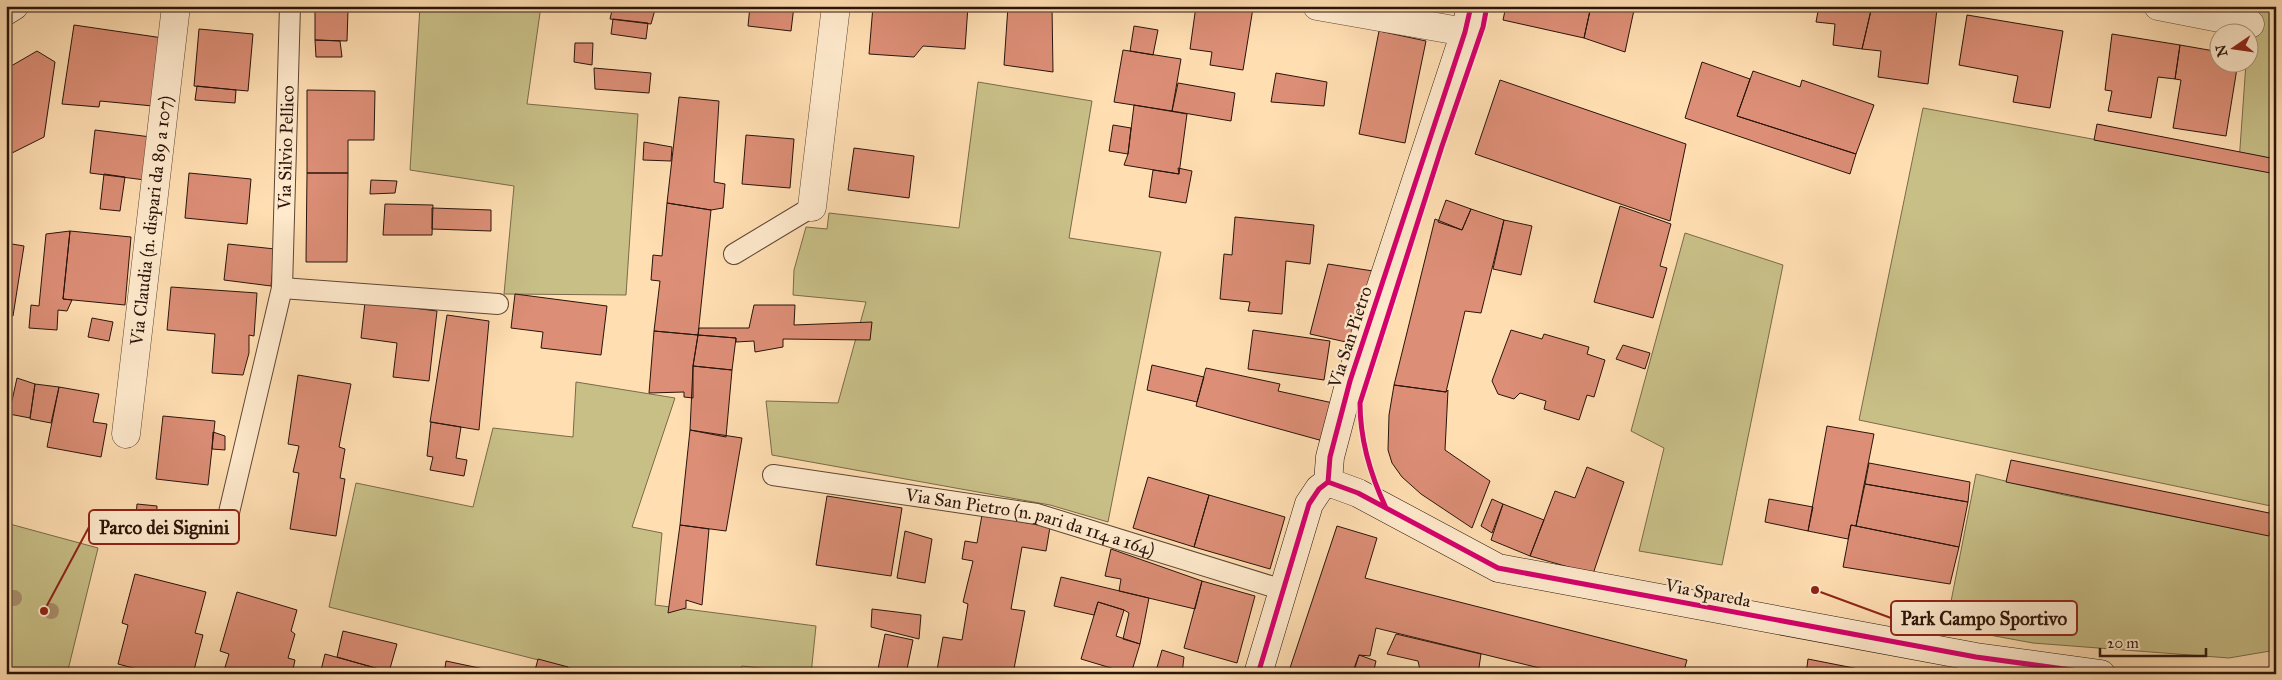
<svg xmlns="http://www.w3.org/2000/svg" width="2282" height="680" font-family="'IM FELL Great Primer',serif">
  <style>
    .green { fill: #c8bf87; stroke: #796a49 }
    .building { fill: #dc8e76; stroke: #2a140b }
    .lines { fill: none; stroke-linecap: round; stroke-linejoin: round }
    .lane-casing { stroke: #5f4635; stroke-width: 22 }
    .street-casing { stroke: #5f4635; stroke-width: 29 }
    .secondary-casing { stroke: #2a140b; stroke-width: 29 }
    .lane { stroke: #ffeacd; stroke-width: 20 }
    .street { stroke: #ffeacd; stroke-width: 28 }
    .secondary { stroke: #ffeacd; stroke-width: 28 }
    .cycleway-casing { stroke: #ffeacd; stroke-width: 8 }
    .cycleway { stroke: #d6006c; stroke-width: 5 }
    .tree { fill: #a8906e }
    .labels { text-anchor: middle; stroke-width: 4.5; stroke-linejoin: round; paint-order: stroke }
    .street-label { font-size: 18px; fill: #2a140b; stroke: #ffeacd }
    .leader { fill: none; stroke: #8f2418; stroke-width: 2 }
    .callout-dot { fill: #8f2418; stroke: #ffeacd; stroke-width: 2 }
    .callout { fill: #ffeacd; stroke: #8f2418; stroke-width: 2 }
    .callout-label { font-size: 19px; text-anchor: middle; font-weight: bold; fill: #2a140b }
  </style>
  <rect width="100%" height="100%" fill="#ffdeb2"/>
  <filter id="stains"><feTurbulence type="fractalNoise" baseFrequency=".004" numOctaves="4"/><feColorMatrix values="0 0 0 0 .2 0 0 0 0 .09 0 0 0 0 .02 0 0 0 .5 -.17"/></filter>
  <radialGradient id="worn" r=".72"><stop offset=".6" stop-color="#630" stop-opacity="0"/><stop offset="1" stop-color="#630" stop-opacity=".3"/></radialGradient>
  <!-- green -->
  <path class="green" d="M420 6H541L527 104 638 114 626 295 504 294 514 186 410 170Z
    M2251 6H2276V650L2229 658 2033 643 1946 627 1976 474 2064 495 2263 534 2271 506 1859 420 1923 108 2245 167 2239 162 2246 63 2250 62 2248 32Z
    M978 82 1092 101 1069 238 1161 252 1108 522 1050 505 772 455 766 401 838 403 866 302 793 295 794 270 806 227 827 229 829 213 959 228Z
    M1685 233 1783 265 1722 565 1639 551 1664 448 1631 431Z
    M576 382 675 398 632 527 662 533 655 605 816 626 811 674 742 666 739 674H594L329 607 356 483 473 507 493 428 573 437Z
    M6 523 98 548 67 674H6Z"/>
  <!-- building -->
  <path class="building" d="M315 6H348V10L315 9Z
    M613 6H656L651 24 610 19Z
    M750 6H794L791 31 748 26Z
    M873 6H968L965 49 923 46 914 57 869 54Z
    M1008 6H1052L1053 72 1004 65Z
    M1196 6 1253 8 1243 70 1210 65 1212 52 1190 49Z
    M1506 6H1591L1584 38 1503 20Z
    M1591 6H1622L1634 10 1625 52 1584 38Z
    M1819 6H1872L1862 49 1833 45 1835 24 1816 22Z
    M1872 6H1918L1937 9 1928 84 1878 77 1881 51 1862 49Z
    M315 9 348 10 347 41 315 40Z
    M1967 15 2063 31 2050 108 2013 102 2018 76 1959 65Z
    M613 19 648 23 646 39 611 34Z
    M74 25 163 38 153 106 100 101 99 107 62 104Z
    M1134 26 1158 30 1153 55 1130 51Z
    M199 29 253 34 248 91 194 86Z
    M1379 31 1426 41 1405 143 1359 134Z
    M2112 34 2180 45 2175 79 2158 77 2151 118 2108 111 2112 91 2105 90Z
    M315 40 340 41 342 57H316Z
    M575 43H593L592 65 574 62Z
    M2180 45 2220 52V62H2238L2226 136 2173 128 2181 80 2175 79Z
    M1123 50 1181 59 1172 111 1114 102Z
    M37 51 55 62 44 137 6 156V69Z
    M1702 62 1750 79 1737 116 1856 154 1850 174 1685 118Z
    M594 68 651 73 649 93 595 89Z
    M1753 71 1800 87 1802 80 1874 105 1856 154 1737 116Z
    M1276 73 1327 82 1324 106 1271 102Z
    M1500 80 1686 144 1670 221 1475 154Z
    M1178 83 1235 93 1231 121 1172 111Z
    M197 86 236 90 235 103 195 100Z
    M307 90 375 91 374 140H348V173H307Z
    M679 97 719 101 714 182 725 184 723 208 711 210 667 203Z
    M1134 105 1187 114 1179 174 1124 165 1128 154Z
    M2097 124 2276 159V174L2094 140Z
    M1113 125 1131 128 1128 154 1109 151Z
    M95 130 151 137 145 180 90 173Z
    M746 135 794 139 790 188 742 184Z
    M644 142 672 147 671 161 643 160Z
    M854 148 914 156 909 198 848 190Z
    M1178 168 1192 171 1186 203 1149 197 1153 170 1179 174Z
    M189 173 251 179 247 224 185 218Z
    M307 173H348L347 262H306Z
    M104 174 125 177 120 211 100 209Z
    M371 180 397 181 395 193 370 194Z
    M1446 200 1471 209 1462 230 1438 222Z
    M667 203 711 210 698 335 654 331 660 281 651 280 653 255 662 256Z
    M385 204 433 205 432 235H383Z
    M1620 206 1671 224 1660 266 1667 268 1653 318 1594 302Z
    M432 208 491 210V231L432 229Z
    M1471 209 1504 220 1481 313 1465 311 1446 392 1394 385 1435 219 1462 230Z
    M1235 217 1314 225 1310 264 1286 261 1282 314 1248 311 1250 302 1220 299 1224 254 1232 255Z
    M1504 220 1532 226 1521 275 1493 269Z
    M70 231 63 299 72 300 67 311 58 310 57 330 29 328 31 305 39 306 46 234Z
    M70 231 131 237 125 305 63 299Z
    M6 243 24 246 13 316 6 315Z
    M228 244 275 249 271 286 224 280Z
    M1328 264 1373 271 1355 344 1310 334Z
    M171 287 257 293 254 336 249 335V353L243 375 212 373 215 334 167 330Z
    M515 294 607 306 601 355 541 348 543 332 511 328Z
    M365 302 437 311 429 381 393 377 397 343 361 338Z
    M754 305H795L794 325 872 322 870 340 783 339V347L755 352 754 341 736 342V338L698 335 699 328H749Z
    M447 315 489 321 479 430 430 422Z
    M92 318 113 322 109 341 88 337Z
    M1253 330 1330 341 1324 380 1248 369Z
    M1511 330 1542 339 1544 334 1589 347 1587 354 1605 360 1594 397 1587 395 1579 420 1544 409 1546 401 1520 393 1514 399 1498 394 1492 381Z
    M654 331 698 335 693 366V398L684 397V392L649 393Z
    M698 335 736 338 732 370 693 366Z
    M1623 345 1650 353 1645 369 1616 359Z
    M1152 365 1204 377 1197 402 1147 390Z
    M693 366 732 370 726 437 690 430Z
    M1206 368 1280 384 1278 391 1333 403 1323 441 1196 406Z
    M298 375 351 384 339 447 345 449 340 478 345 479 336 536 290 529 299 473 293 472 299 446 288 444Z
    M17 378 35 384 30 418 9 414Z
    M35 384 59 387 51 423 30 419Z
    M1394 385 1446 392 1448 390 1445 450 1490 481 1472 528 1421 494 1402 477 1392 463 1388 450 1389 415Z
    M59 387 99 394 93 422 107 424 101 457 47 447Z
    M163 416 215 421 208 485 156 479Z
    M431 422 461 427 456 458 467 460 464 476 430 470 433 457 427 456Z
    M1827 426 1874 434 1856 526 1851 525 1848 539 1808 531Z
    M690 430 742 438 726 531 680 525Z
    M213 432 225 436V450L212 449Z
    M2011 460 2274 514 2269 536 2006 482Z
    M1869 463 1970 482 1968 502 1865 484Z
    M1587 467 1624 482 1593 574 1530 556 1555 491 1575 498Z
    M1148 477 1209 495 1194 547 1133 528Z
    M1865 484 1968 502 1959 547 1856 526Z
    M1209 495 1285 517 1270 569 1194 547Z
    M827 496 902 508 891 576 816 565Z
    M1492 499 1503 504 1492 533 1481 526Z
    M1769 499 1813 507 1808 531 1765 522Z
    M137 504 157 506 156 529 135 528Z
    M1503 504 1544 520 1530 556 1491 540Z
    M982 515 1050 527 1046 551 1022 547 1011 609 1025 611 1013 674H949V672L937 670 943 637 962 640 968 604 963 602 973 561 962 559 965 541 977 543Z
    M680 525 709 529 702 605 686 600V608L668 613Z
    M1851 525 1959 547 1950 584 1843 567Z
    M1337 526 1377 538 1365 578 1687 660 1683 674H1564L1376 628 1370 656 1359 655 1353 671 1340 670 1339 674H1288Z
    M905 531 932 539 925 583 897 578Z
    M1111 549 1202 581 1195 609 1119 591 1121 579 1105 576Z
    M135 574 206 592 195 633 203 635 193 674H156L118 664 128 625 122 623Z
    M1061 577 1149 598 1140 644 1123 639 1129 613 1124 610 1098 602 1094 615 1054 606Z
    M1202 581 1255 596 1237 663 1184 648Z
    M237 592 297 610 291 631 295 634 288 658 295 660 292 674H223L229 654 220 651Z
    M1098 602 1124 610 1116 636 1140 644 1131 674 1081 659Z
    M872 609 921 615 919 639 871 627Z
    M343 631 397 644 389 672 337 657Z
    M885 634 913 640 906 674H877Z
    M1396 634 1481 654 1478 674H1432L1420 670 1418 661 1387 654Z
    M1162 650 1184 657 1182 674 1156 671Z
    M325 654 394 673V674H320Z
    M1359 655 1376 661 1373 674H1353Z
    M538 659 568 667 566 674H534Z
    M1808 659 1884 674H1806Z
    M446 661 498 672 497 674H444Z"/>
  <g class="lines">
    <defs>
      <g id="lane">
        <path d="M734 254 812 207"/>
        <path d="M282 288 498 304"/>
        <path id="s1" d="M773 475 1037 514 1283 590"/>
        <path id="s2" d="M227 521 282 288 290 6"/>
      </g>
      <g id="street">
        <path d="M1317 6 1465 32"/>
        <path d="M2158 6 2250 24"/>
        <path d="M812 207 836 6"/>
        <path id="s3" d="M126 434 176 6"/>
      </g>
      <path id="secondary" d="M6 11 14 6
        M1328 482 1358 493 1498 568 1976 657 2101 674
        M1258 674 1309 504 1319 489 1328 482 1330 457 1350 381 1465 32 1471 6"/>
    </defs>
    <!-- lane casing -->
    <use href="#lane" class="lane-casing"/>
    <!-- street casing -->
    <use href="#street" class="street-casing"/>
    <!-- secondary casing -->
    <use href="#secondary" class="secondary-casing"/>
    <!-- lane -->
    <use href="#lane" class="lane"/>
    <!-- street -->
    <use href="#street" class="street"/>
    <!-- secondary -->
    <use href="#secondary" class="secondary"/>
    <defs>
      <path id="cycleway" d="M1328 482 1358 493 1498 568 1976 657 2101 674
        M1386 508C1370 474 1360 441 1360 403L1442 146 1483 27 1487 6
        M1258 674 1309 504 1319 489 1328 482 1330 457 1350 381 1465 32 1471 6"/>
    </defs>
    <!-- cycleway casing -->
    <use href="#cycleway" class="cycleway-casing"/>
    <!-- cycleway -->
    <use href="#cycleway" class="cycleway"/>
  </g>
  <!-- trees -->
  <g class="tree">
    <circle cx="14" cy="598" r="8"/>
    <circle cx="51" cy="611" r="8"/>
  </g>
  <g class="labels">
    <!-- street labels -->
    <g class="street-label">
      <text dy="6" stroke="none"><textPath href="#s2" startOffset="380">Via Silvio Pellico</textPath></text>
      <text dy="6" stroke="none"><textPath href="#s3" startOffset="215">Via Claudia (n. dispari da 89 a 107)</textPath></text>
      <text transform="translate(1350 337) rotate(-72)" y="6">Via San Pietro</text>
      <text dy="6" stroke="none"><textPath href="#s1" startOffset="262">Via San Pietro (n. pari da 114 a 164)</textPath></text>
      <text transform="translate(1708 593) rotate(11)" y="6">Via Spareda</text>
    </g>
  </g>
  <!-- callouts -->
  <path class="leader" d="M44 611L89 527M1815 590L1891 618"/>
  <g class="callout-dot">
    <circle cx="44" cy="611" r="5"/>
    <circle cx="1815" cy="590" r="5"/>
  </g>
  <g class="callout">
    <rect x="89" y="510" width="150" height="34" rx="5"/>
    <rect x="1891" y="601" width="186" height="34" rx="5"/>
  </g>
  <g class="callout-label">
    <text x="164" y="534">Parco dei Signini</text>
    <text x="1984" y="625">Park Campo Sportivo</text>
  </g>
  <!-- margin -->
  <rect width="2282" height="680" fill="none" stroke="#ffdeb2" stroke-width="25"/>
  <rect x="8" y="8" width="2267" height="665" fill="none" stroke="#2a140b" stroke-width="2.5"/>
  <rect x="12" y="12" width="2257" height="655" fill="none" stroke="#2a140b"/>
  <!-- north arrow -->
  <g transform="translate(2234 48) rotate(257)"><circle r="24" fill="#ffeacd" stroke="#aa947f"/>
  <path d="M0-4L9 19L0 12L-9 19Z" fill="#8f2418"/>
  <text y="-8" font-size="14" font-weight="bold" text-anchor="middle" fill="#2a140b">N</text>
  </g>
  <!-- scale -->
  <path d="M2100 648v8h106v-8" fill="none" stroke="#2a140b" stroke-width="2.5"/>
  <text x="2107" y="648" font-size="15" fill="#2a140b" stroke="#ffeacd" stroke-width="4" paint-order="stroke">20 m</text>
  <rect width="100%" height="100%" filter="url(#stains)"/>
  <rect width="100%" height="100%" fill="url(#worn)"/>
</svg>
